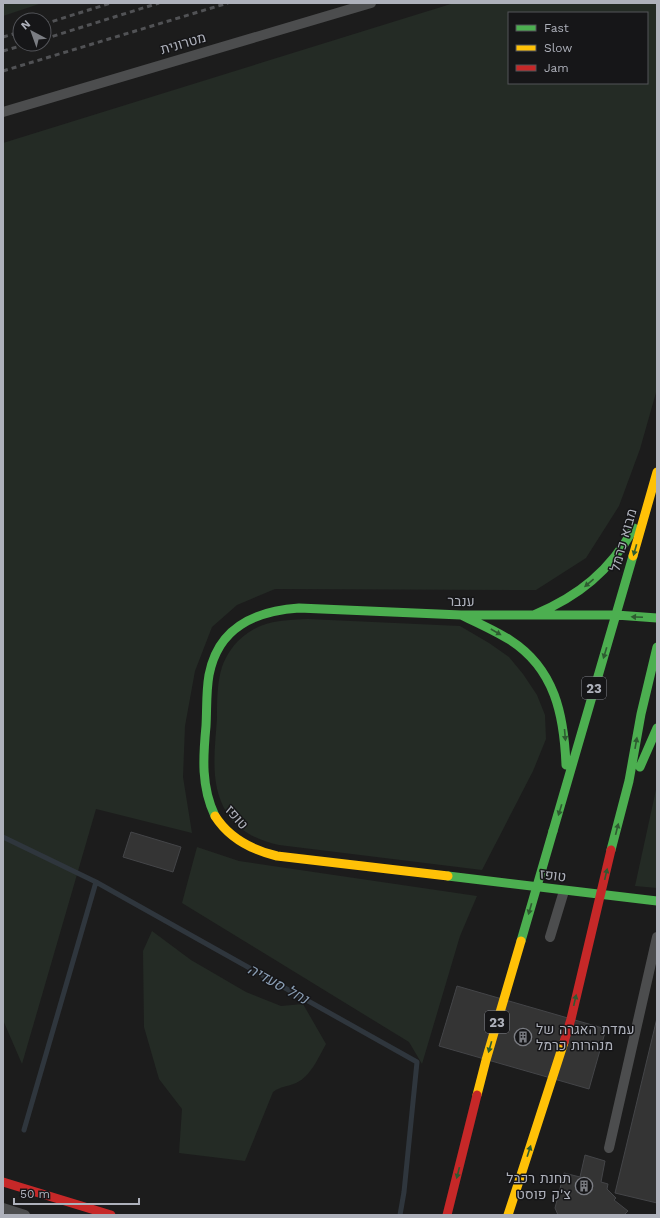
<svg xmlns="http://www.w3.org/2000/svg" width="660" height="1218" font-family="'Work Sans',Heebo,sans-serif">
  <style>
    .green { fill: #242b25; fill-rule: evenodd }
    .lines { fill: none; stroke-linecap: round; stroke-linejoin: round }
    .stream { stroke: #2f363d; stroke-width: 5 }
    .building { fill: #343434; stroke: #444548 }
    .lane { stroke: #4c4d4e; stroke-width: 10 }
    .fast { stroke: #4caf50; stroke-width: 9 }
    .slow { stroke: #ffc107; stroke-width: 9 }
    .jam { stroke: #c62828; stroke-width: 9 }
    .rail { stroke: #515255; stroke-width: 3; stroke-dasharray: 5 4; stroke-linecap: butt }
    .fast-bridge { stroke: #4caf50; stroke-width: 9 }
    .slow-bridge { stroke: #ffc107; stroke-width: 9 }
    .jam-bridge { stroke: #c62828; stroke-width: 9 }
    .oneway { fill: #2e5b31 }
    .labels { text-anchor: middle; stroke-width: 3; stroke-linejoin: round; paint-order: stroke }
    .shield { fill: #161618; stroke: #80828a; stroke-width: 1 }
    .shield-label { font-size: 13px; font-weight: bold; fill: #aeb1bb }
    .street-label { font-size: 14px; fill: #aeb1bb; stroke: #161618 }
    .poi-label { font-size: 14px; fill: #aeb1bb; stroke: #161618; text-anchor: start }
    .water-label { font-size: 15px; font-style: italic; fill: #899db3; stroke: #161618 }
  </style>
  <rect width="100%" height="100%" fill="#1c1c1c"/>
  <!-- green -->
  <path class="green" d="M3 3H42L3 16Z
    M454 3H657V389L640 449 619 506 586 558 536 590 275 589 237 605 212 627 195 671 185 726 183 777 192 833 96 809 22 1064 3 1020V143ZM509 13H647V83H509Z
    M308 619 460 626 489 643 509 657 523 674 537 695 545 715 546 739 533 771 482 870 279 845C259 841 238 831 227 813 209 785 215 749 217 718 217 701 217 683 222 667 226 655 235 642 245 635 264 620 286 620 308 619Z
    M657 785V888L635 886Z
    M197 847 239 861 477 896 460 936 422 1064 409 1042 182 903Z
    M152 931 191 960 246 992 281 1006 303 1004 326 1044C318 1058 311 1076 296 1083 287 1087 281 1086 273 1092L245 1161 179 1153 182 1109 159 1079 144 1027 143 951Z"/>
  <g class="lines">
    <!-- stream -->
    <path class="stream" d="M3 837 96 882 417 1062 404 1192 400 1215
      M24 1130 96 882"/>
  </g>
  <!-- building -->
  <path class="building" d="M131 832 181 847 173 872 123 857Z
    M457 986 606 1029 589 1089 439 1046Z
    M657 1018V1203L615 1193Z
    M585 1155 605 1161 601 1182 608 1184 607 1189 616 1198 614 1200 628 1211 624 1215H558L555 1208 564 1173 580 1177Z"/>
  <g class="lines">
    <!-- lane -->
    <path class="lane" d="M3 112 371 3
      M550 937 564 891
      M609 1148 657 937
      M3 1208 25 1215"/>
    <!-- fast -->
    <path class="fast" d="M458 615H616L657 618
      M461 615C478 623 494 630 510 640 555 669 564 715 566 765
      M534 615C579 596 610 571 634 528
      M640 767 657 728
      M215 816C201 787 203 757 206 726 207 709 206 692 209 675 218 627 255 611 299 608L461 615
      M553 831 633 556
      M611 850 629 781 641 714 657 647
      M448 876 657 901"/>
    <!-- slow -->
    <path class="slow" d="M633 556 657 472
      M215 816C229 838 252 850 277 856L448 876"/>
    <!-- jam -->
    <path class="jam" d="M3 1182 111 1215"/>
    <!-- rail -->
    <path class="rail" d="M44 24 111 3
      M3 37 20 32
      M44 39 159 3
      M3 51 27 44
      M3 71 228 3"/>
    <!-- fast-bridge -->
    <path class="fast-bridge" d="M521 941 553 831"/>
    <!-- slow-bridge -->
    <path class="slow-bridge" d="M477 1095 486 1060 521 941
      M508 1215 564 1042"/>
    <!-- jam-bridge -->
    <path class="jam-bridge" d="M564 1042 571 1019 611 850
      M447 1215 477 1095"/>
  </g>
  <!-- one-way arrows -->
  <defs><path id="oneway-solid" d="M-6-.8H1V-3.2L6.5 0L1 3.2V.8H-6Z"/></defs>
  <g class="oneway">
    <use href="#oneway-solid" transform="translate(635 550) rotate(106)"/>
    <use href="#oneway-solid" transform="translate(589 583) rotate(140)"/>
    <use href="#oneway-solid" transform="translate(637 617) rotate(-177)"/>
    <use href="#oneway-solid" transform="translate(496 632) rotate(30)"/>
    <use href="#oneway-solid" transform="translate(605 653) rotate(107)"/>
    <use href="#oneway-solid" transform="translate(565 735) rotate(85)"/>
    <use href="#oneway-solid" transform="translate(636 743) rotate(-80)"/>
    <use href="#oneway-solid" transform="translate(560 810) rotate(107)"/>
    <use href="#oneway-solid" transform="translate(617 829) rotate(-76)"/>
    <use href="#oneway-solid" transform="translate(606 874) rotate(-77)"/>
    <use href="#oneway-solid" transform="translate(530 909) rotate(106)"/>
    <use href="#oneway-solid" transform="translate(575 1000) rotate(-77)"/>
    <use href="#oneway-solid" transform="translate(490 1047) rotate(106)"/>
    <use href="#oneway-solid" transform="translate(529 1151) rotate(-72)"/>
    <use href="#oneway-solid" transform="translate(458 1173) rotate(104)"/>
  </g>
  <!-- icons -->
  <defs>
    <symbol id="building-ring" viewBox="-11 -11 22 22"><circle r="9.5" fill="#161618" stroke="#7b7d83" stroke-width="1.5"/><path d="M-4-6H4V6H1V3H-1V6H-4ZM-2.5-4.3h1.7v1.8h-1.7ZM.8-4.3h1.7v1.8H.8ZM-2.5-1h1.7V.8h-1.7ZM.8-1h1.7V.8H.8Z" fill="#7b7d83"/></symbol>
  </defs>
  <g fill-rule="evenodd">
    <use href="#building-ring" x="513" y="1027" width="20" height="20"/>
    <use href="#building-ring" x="574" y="1176" width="20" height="20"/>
  </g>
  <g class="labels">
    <!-- shield labels -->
    <g class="shield">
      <rect x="582" y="677" width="24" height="22" rx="3"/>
      <rect x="485" y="1011" width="24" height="22" rx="3"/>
    </g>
    <g class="shield-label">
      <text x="594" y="693">23</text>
      <text x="497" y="1027">23</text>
    </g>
    <!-- street labels -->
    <g class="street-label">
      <text transform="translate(183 43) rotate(-16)" y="5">מטרונית</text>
      <text transform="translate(623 540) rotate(-74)" y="5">מבוא כרמל</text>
      <text transform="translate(461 601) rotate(1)" y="5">ענבר</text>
      <text transform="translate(237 817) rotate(49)" y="5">טופז</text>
      <text transform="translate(553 875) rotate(7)" y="5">טופז</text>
    </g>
    <!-- poi labels -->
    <g class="poi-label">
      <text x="536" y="1034">עמדת האגרה של<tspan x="536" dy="16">מנהרות כרמל</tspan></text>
      <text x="571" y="1183" text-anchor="end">תחנת רכבל<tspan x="571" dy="16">צ'ק פוסט</tspan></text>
    </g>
    <!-- water labels -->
    <g class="water-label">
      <text transform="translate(278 984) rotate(29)" y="5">נחל סעדיה</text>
    </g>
  </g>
  <!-- border -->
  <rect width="660" height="1218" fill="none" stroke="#aeb1bb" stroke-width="8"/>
  <!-- legend -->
  <rect x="508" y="12" width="140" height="72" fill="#161618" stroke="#535459"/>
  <rect x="516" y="25" width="20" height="6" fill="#4caf50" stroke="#535459"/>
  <text x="544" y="32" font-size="12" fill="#aeb1bb">Fast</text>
  <rect x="516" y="45" width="20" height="6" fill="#ffc107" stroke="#535459"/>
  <text x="544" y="52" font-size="12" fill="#aeb1bb">Slow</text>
  <rect x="516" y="65" width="20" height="6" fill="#c62828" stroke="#535459"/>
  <text x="544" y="72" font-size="12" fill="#aeb1bb">Jam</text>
  <!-- north arrow -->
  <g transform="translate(32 32) rotate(319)"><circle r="19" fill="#161618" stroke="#535459"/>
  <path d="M0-3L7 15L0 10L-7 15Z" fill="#7b7d83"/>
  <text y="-6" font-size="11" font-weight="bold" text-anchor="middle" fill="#aeb1bb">N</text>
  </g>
  <!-- scale -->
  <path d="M14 1198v6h125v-6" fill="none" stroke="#aeb1bb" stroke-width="2"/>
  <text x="20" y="1198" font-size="12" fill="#aeb1bb" stroke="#161618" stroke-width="3" paint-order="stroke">50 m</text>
</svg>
